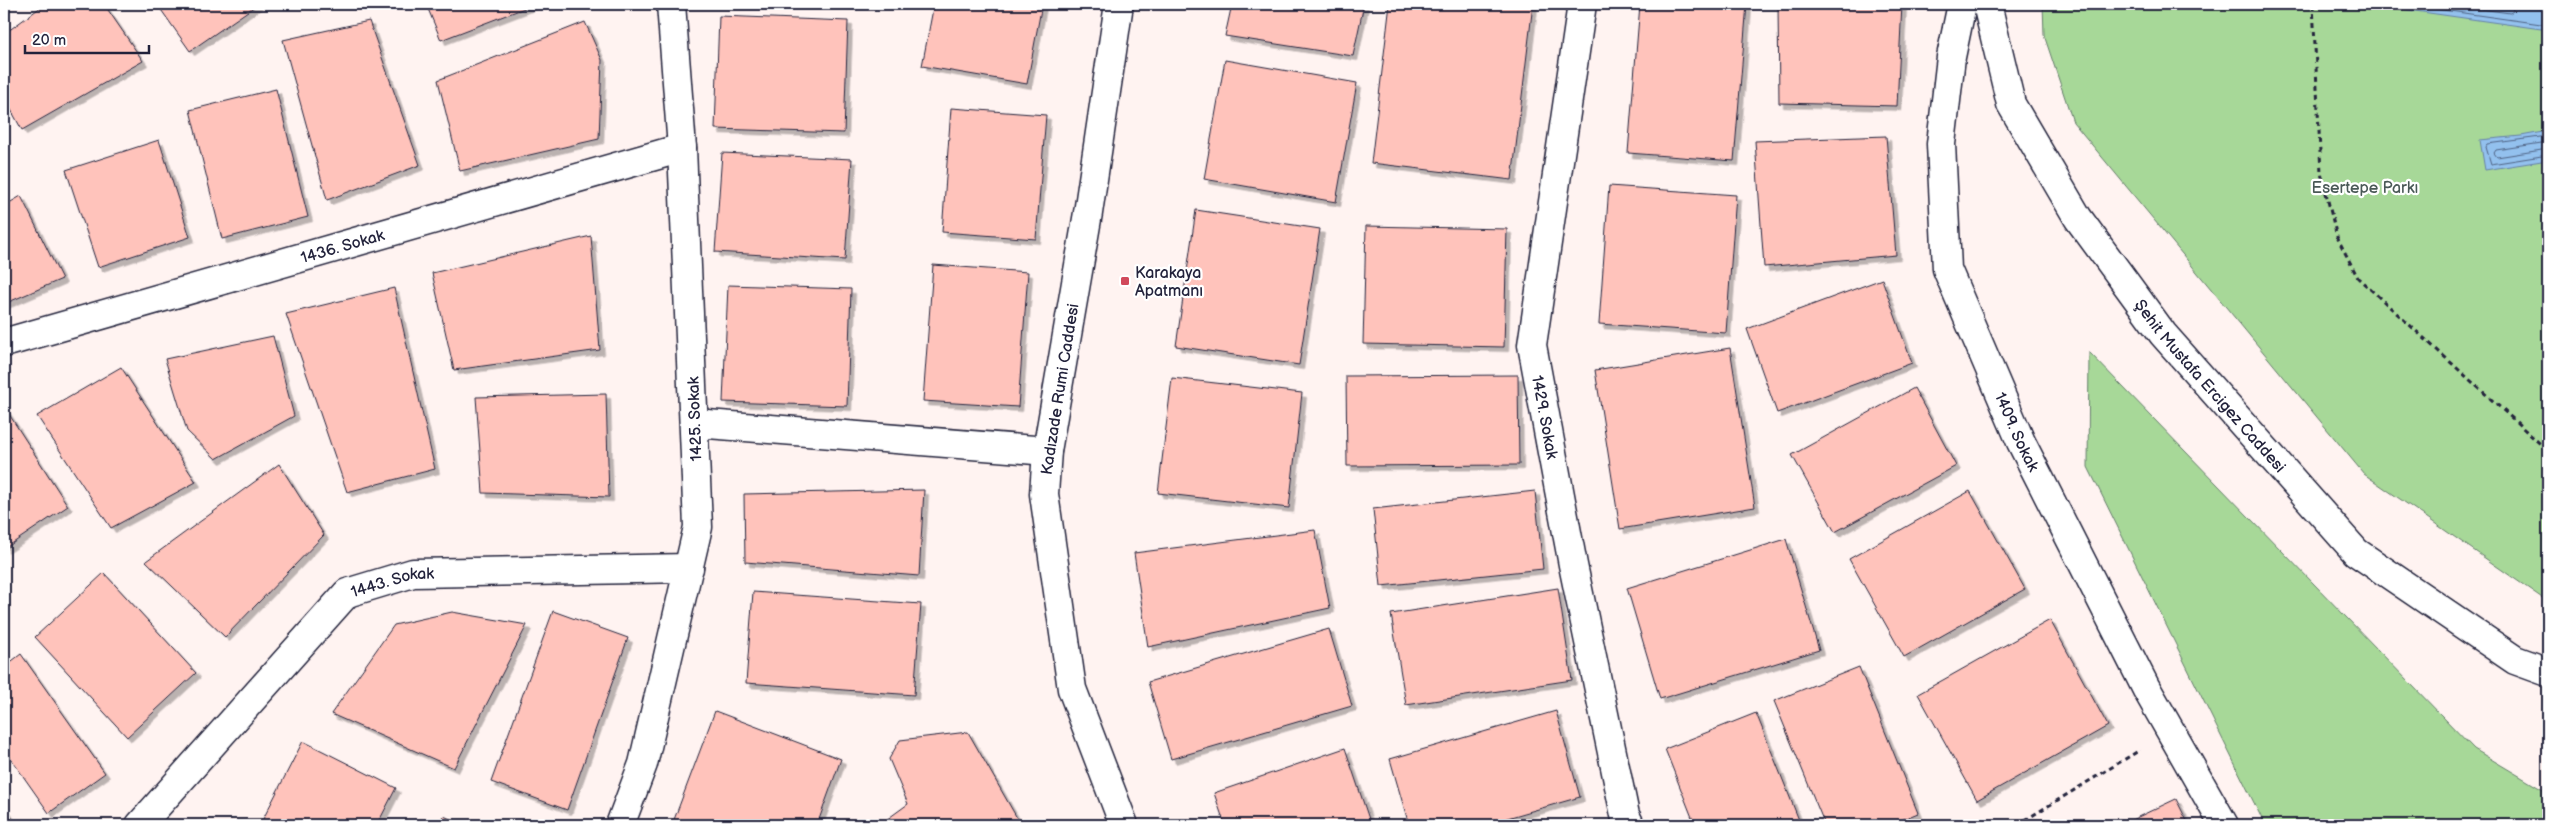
<svg xmlns="http://www.w3.org/2000/svg" width="2552" height="829" font-family="'Balsamiq Sans',sans-serif">
  <style>
    .green { fill: #a7d898; stroke: #647d6a }
    .water { fill: #93c1ee; stroke: #6681a6 }
    .lines { fill: none; stroke-linecap: round; stroke-linejoin: round }
    .shore { stroke: #4f6283; stroke-width: 1 }
    .building { fill: #ffc3bb; stroke: #22223b; filter: url(#shadow) }
    .street-casing { stroke: #22223b; stroke-width: 31 }
    .secondary-casing { stroke: #22223b; stroke-width: 31 }
    .path { stroke: #22223b; stroke-width: 3; stroke-dasharray: 5 4; stroke-linecap: butt }
    .street { stroke: #fff; stroke-width: 28 }
    .secondary { stroke: #fff; stroke-width: 28 }
    .poi-dot { fill: #d1495b; stroke: #fff; stroke-width: 2 }
    .labels { text-anchor: middle; stroke-width: 4.5; stroke-linejoin: round; paint-order: stroke }
    .park-label { font-size: 16px; fill: #4a5957; stroke: #fff }
    .street-label { font-size: 16px; fill: #22223b; stroke: #fff }
    .poi-label { font-size: 16px; fill: #22223b; stroke: #fff; text-anchor: start }
  </style>
  <defs>
    <filter id="shadow"><feDropShadow dx="4.5" dy="4.5" stdDeviation="0" flood-color="#0004"/></filter>
  </defs>
  <rect width="100%" height="100%" fill="#fff3f1"/>
  <filter id="ink" filterUnits="userSpaceOnUse"><feTurbulence type="fractalNoise" baseFrequency=".02" numOctaves="2"/><feDisplacementMap in="SourceGraphic" scale="10" xChannelSelector="R" yChannelSelector="G"/><feConvolveMatrix kernelMatrix="1 2 1 2 8 2 1 2 1" color-interpolation-filters="sRGB"/></filter>
  <g filter="url(#ink)">
    <!-- green -->
    <path class="green" d="M2043 4H2548V602L2364 474 2073 122 2044 35Z
      M2089 352 2474 749 2548 793V825H2265L2088 467Z"/>
    <!-- water -->
    <path class="water" d="M2395 4H2505L2548 9V30L2394 8Z
      M2548 131V160L2485 170 2480 140 2521 136Z"/>
    <g class="lines">
      <!-- shore -->
      <path class="shore" d="M2400 4 2548 25
        M2443 4 2510 13 2513 11 2512 4
        M2548 136 2488 144 2486 147 2491 164 2548 155
        M2548 142 2496 150 2494 153 2497 157 2548 149"/>
    </g>
    <!-- building -->
    <path class="building" d="M45 4H104L143 61 22 130 4 97V34Z
      M157 4H258L190 51Z
      M426 4H535L441 40Z
      M934 4H1042L1027 84 922 66Z
      M1232 4H1364L1353 56 1225 36Z
      M1390 4H1533L1512 180 1371 163Z
      M1640 4H1747L1734 161 1628 153Z
      M1778 4H1902L1897 106 1779 103Z
      M719 16 848 21 844 133 715 129Z
      M369 21 420 165 327 200 283 40Z
      M585 22 602 60 599 139 460 171 438 80Z
      M1225 60 1357 83 1336 202 1204 179Z
      M276 89 308 217 222 239 190 110Z
      M951 108 1046 115 1036 239 942 232Z
      M1886 136 1896 255 1764 267 1755 141Z
      M159 140 190 237 98 267 66 170Z
      M722 153 852 159 845 260 715 252Z
      M1609 186 1736 195 1726 333 1599 324Z
      M21 196 62 279 4 304V206Z
      M1196 210 1320 229 1299 365 1176 346Z
      M1366 226 1507 229 1504 347 1363 344Z
      M591 236 600 350 454 370 432 273Z
      M933 265 1028 272 1018 407 923 401Z
      M1882 279 1912 363 1777 413 1747 329Z
      M728 285 851 289 847 406 723 402Z
      M394 288 435 469 347 492 286 314Z
      M273 336 294 416 216 459 187 431 165 359Z
      M1730 348 1755 507 1620 529 1595 370Z
      M121 367 196 482 111 528 37 416Z
      M1518 375 1519 465 1347 466 1346 376Z
      M1172 378 1302 393 1289 508 1158 493Z
      M1914 388 1956 466 1835 532 1792 455Z
      M606 394 609 497 483 493 476 397Z
      M5 408 68 506 4 549V409Z
      M279 464 324 535 225 637 146 561Z
      M924 490 919 576 745 562 744 494Z
      M1535 491 1543 569 1381 586 1373 509Z
      M1970 491 2025 589 1904 657 1849 559Z
      M1315 530 1330 608 1148 647 1134 553Z
      M1786 539 1819 650 1660 699 1627 588Z
      M104 573 196 673 127 737 35 637Z
      M1558 588 1572 680 1406 705 1391 614Z
      M753 592 921 604 914 695 746 683Z
      M553 611 628 638 567 810 491 782Z
      M452 612 527 625 454 768 331 714 394 625Z
      M2050 620 2108 726 1977 800 1918 694Z
      M1329 629 1352 706 1171 759 1148 682Z
      M21 654 105 773 49 813 4 749V667Z
      M1859 667 1918 813 1889 825H1825L1774 701Z
      M715 711 841 759 817 825H672Z
      M1556 711 1580 797 1483 825H1409L1390 759Z
      M1756 713 1801 825H1695L1665 749Z
      M968 732 1021 825H889L886 820 908 804 889 759 900 740Z
      M303 741 396 788 377 825H260Z
      M1345 748 1371 825H1225L1214 793Z
      M2176 799 2189 825H2121Z
      M4 806 16 825H4Z
      M444 816 463 825H439Z"/>
    <g class="lines">
      <defs>
        <g id="street">
          <path id="s1" d="M1582 4 1532 345 1573 565 1625 815 1630 825"/>
          <path id="s2" d="M1962 4 1951 57 1941 144 1947 269 2021 442 2146 688 2224 825"/>
          <path id="s3" d="M4 343 682 148"/>
          <path d="M695 423 1047 451"/>
          <path id="s4" d="M140 825 347 593 413 573 689 568"/>
          <path d="M620 825 643 764 698 527 682 148 671 4"/>
        </g>
        <g id="secondary">
          <path d="M1119 4 1088 213 1047 451 1044 494 1072 689 1124 825"/>
          <path id="s5" d="M1987 4 2011 104 2078 218 2163 334 2356 552 2515 660 2548 672"/>
        </g>
      </defs>
      <!-- street casing -->
      <use href="#street" class="street-casing"/>
      <!-- secondary casing -->
      <use href="#secondary" class="secondary-casing"/>
      <!-- path -->
      <path class="path" d="M2313 4 2321 173 2337 237 2358 278 2548 451
        M2017 825 2140 750"/>
      <!-- street -->
      <use href="#street" class="street"/>
      <!-- secondary -->
      <use href="#secondary" class="secondary"/>
    </g>
  </g>
  <!-- markers -->
  <rect class="poi-dot" x="1120" y="276" width="10" height="10" rx="2.5"/>
  <g class="labels">
    <!-- park labels -->
    <g class="park-label">
      <text x="2365" y="193">Esertepe Parkı</text>
    </g>
    <!-- street labels -->
    <g class="street-label">
      <text dy="6" stroke="none"><textPath href="#s3" startOffset="352">1436. Sokak</textPath></text>
      <text dy="6" stroke="none"><textPath href="#s5" startOffset="449">Şehit Mustafa Ercigez Caddesi</textPath></text>
      <text transform="translate(1059 389) rotate(-81)" y="6">Kadızade Rumi Caddesi</text>
      <text dy="6" stroke="none"><textPath href="#s1" startOffset="418">1429. Sokak</textPath></text>
      <text transform="translate(694 419) rotate(-92)" y="6">1425. Sokak</text>
      <text dy="6" stroke="none"><textPath href="#s2" startOffset="444">1409. Sokak</textPath></text>
      <text dy="6" stroke="none"><textPath href="#s4" startOffset="358">1443. Sokak</textPath></text>
    </g>
    <!-- poi labels -->
    <g class="poi-label">
      <text x="1135" y="278">Karakaya<tspan x="1135" dy="18">Apatmanı</tspan></text>
    </g>
  </g>
  <!-- margin -->
  <rect width="2552" height="829" fill="none" stroke="#fff" stroke-width="20"/>
  <rect x="10" y="10" width="2532" height="809" fill="none" stroke="#22223b" stroke-width="2" filter="url(#ink)"/>
  <!-- scale -->
  <path d="M25 45v8h124v-8" fill="none" stroke="#22223b" stroke-width="2.5"/>
  <text x="32" y="45" font-size="15" fill="#22223b" stroke="#ffffff" stroke-width="4" paint-order="stroke">20 m</text>
</svg>
